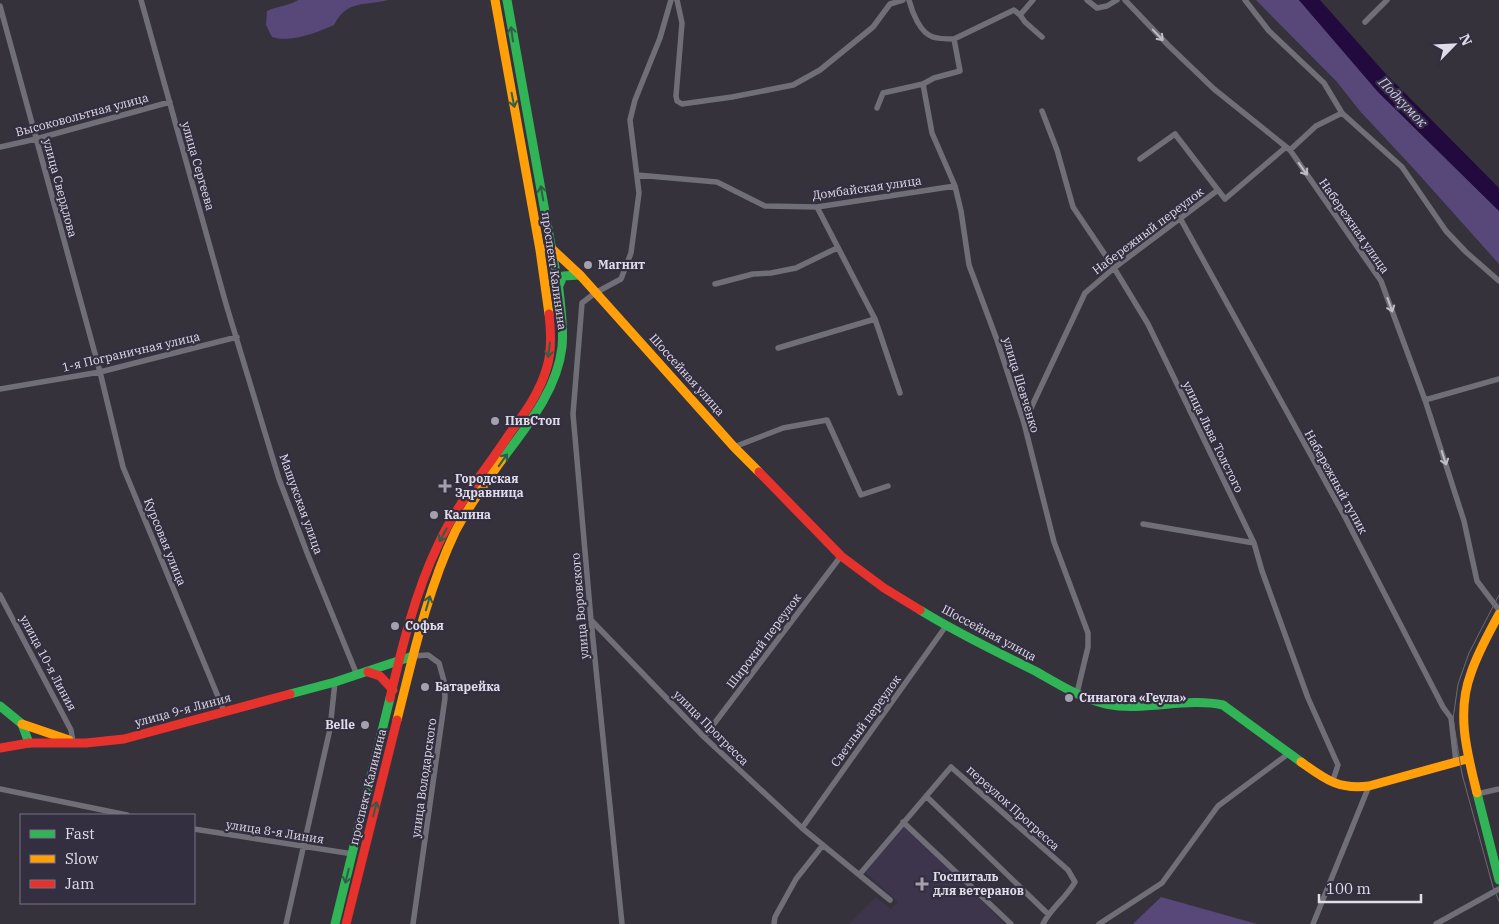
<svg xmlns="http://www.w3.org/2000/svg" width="1499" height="924" font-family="'IBM Plex Serif',serif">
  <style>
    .built { fill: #3c354b }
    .green { fill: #584879 }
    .water { fill: #220a3f }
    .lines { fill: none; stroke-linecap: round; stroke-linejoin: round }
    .street { stroke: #706e76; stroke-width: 5.5 }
    .fast { stroke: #30b455; stroke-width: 9 }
    .slow { stroke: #ff9f0a; stroke-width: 9 }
    .jam { stroke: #e5322d; stroke-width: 9 }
    .tram { stroke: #6c6a72; stroke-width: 1 }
    .oneway { stroke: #325d47 }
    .oneway2 { stroke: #bebcc6 }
    .poi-dot { fill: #a4a1ac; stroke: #332e40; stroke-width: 2 }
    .labels { text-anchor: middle; stroke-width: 4.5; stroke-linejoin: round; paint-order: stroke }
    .street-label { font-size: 12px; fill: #e0dde9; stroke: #332e40 }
    .poi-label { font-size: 12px; font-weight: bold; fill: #e0dde9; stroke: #332e40; text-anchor: start }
    .water-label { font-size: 14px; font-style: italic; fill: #d2c5f0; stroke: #332e40 }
  </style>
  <rect width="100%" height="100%" fill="#35323c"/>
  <!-- built -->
  <path class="built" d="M905 825 979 898 1004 924H849L876 897 891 909 898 902 865 872Z"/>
  <!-- green -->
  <path class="green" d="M298 0H389C362 6 347 0 334 25 315 33 292 43 272 37L266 25 267 11C277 6 289 6 298 0Z
    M1256 0H1299L1378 92 1499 211V264L1414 169 1359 110 1337 82Z
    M1161 897 1257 924H1133Z"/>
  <!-- water -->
  <path class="water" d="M1299 0H1320L1385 73 1499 188V211L1378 92Z"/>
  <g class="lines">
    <!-- street -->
    <path class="street" d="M141 0 226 304 279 479 308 555 357 675
      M677 0 682 23 676 96 677 101 682 104 732 97 793 85 820 70 873 27 890 4 903 0
      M909 0C912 12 920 33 933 37 939 39 948 39 954 39L960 71 934 78 923 84 932 133 955 186 961 211 969 265 997 340 1024 423 1054 542 1088 633V647L1077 693
      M1087 0 1097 8 1107 6 1117 0
      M1125 0 1168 45 1214 89 1290 150 1381 281 1425 400 1464 521 1477 581 1499 610
      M1245 0 1269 31 1324 83 1342 113 1402 167 1446 231 1466 252 1499 281
      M0 6 100 372 123 467 224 711
      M1020 15 1033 0
      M1365 22 1387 0
      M954 39 1014 10 1020 15 1025 22 1042 37
      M877 108 883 93 923 84
      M1042 111 1057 150 1073 207 1114 268 1148 324 1254 543 1262 571 1308 698 1338 765 1332 783
      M0 147 36 139 170 102
      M1290 150 1316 126 1342 113
      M1140 159 1175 134 1218 190
      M637 175 717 182 765 206 817 207 955 186
      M817 207 875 319 900 393
      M1180 218 1345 517 1443 707 1451 718 1456 762
      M715 284 753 274 771 273 796 268 837 248
      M778 348 875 319
      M0 389 100 372 237 337
      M1425 400 1499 379
      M1024 423 1085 293 1114 268 1218 190 1225 199 1286 147
      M734 447 783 428 827 420 861 495 888 486
      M1143 524 1254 543
      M0 595 71 730 73 742
      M591 620 704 737 802 828 890 900
      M413 656 428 655 439 663 444 681 445 698 413 924
      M704 737 841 556
      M0 789 127 815
      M1477 794 1499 789
      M926 796 1048 914
      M903 822 1011 924
      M802 828 946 626
      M194 829 353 854
      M859 875 951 767 1068 870 1075 882C1066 898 1051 908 1043 924
      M286 924 330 729 335 682
      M622 924 591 620 573 414 582 303 595 293 621 279 631 253 639 193 630 120 635 100 660 38 671 0
      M774 924 775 917 796 879 823 845
      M1099 924 1162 883 1218 806 1288 754
      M1313 924 1369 786
      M1436 924 1499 889"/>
    <!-- fast -->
    <path class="fast" d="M558 288 563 276 580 275
      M501 461C526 427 557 391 562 347 564 328 561 309 559 290L507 0
      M920 610C957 633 997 652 1037 672 1058 684 1082 699 1106 704 1144 712 1185 697 1223 705L1301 762
      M290 694 335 682 413 656
      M0 706 22 724 29 743
      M1477 793 1499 880
      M335 924 390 698"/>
    <!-- slow -->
    <path class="slow" d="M495 0 540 250 549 314
      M540 250 551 248 580 275 734 447 759 472
      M397 720C413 657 427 591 455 532 468 507 485 484 501 461
      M22 724 69 740
      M1301 762C1325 779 1338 790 1369 786L1467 759
      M1477 793C1467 753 1456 713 1471 673 1478 652 1489 633 1499 614"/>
    <!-- jam -->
    <path class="jam" d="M759 472 841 556 884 588 920 610
      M368 672 380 676 393 690
      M390 698C402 647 415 593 438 545 456 505 486 470 510 433 525 413 540 392 547 367 552 350 551 331 549 314
      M0 748 29 743H86L124 739 290 694
      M346 924 397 720"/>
    <!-- tram -->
    <path class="tram" d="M1499 595 1469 653 1458 684 1453 719 1462 774 1493 887 1499 901"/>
  </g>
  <!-- one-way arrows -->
  <defs><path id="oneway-shaft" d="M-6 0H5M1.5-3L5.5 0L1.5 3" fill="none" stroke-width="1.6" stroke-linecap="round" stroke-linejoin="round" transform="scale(1.25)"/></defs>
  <g class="oneway">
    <use href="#oneway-shaft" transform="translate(512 34) rotate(-98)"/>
    <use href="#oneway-shaft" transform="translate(513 100) rotate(79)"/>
    <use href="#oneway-shaft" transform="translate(542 193) rotate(-100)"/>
    <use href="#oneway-shaft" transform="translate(549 350) rotate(97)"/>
    <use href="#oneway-shaft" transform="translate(503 460) rotate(-55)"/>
    <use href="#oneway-shaft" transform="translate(443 535) rotate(119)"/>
    <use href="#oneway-shaft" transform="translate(428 603) rotate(-74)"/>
    <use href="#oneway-shaft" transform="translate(375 809) rotate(-76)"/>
    <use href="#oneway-shaft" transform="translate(347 876) rotate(104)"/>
  </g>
  <g class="oneway2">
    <use href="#oneway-shaft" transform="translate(1158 35) rotate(46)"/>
    <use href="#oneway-shaft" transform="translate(1303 169) rotate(55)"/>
    <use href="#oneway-shaft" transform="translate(1390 305) rotate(70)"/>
    <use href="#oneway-shaft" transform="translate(1444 458) rotate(72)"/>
  </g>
  <!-- markers -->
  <g class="poi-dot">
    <circle cx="588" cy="265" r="5"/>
    <circle cx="495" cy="421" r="5"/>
    <path d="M442.5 478.5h5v5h5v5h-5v5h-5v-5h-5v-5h5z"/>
    <circle cx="434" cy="515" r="5"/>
    <circle cx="395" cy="626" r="5"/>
    <circle cx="425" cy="687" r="5"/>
    <circle cx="1069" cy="698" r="5"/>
    <circle cx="365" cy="725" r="5"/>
    <path d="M919.5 876.5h5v5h5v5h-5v5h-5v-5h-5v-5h5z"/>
  </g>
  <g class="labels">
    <!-- street labels -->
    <g class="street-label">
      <text transform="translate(82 115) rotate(-15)" y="4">Высоковольтная улица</text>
      <text transform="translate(198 166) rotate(74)" y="4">улица Сергеева</text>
      <text transform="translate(60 188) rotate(75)" y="4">улица Свердлова</text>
      <text transform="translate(867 188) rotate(-8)" y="4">Домбайская улица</text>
      <text transform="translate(1354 226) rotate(55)" y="4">Набережная улица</text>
      <text transform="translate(1148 231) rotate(-37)" y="4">Набережный переулок</text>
      <text transform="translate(554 271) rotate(82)" y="4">проспект Калинина</text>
      <text transform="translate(131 352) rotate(-13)" y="4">1-я Пограничная улица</text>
      <text transform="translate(687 375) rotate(48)" y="4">Шоссейная улица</text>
      <text transform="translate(1021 385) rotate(73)" y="4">улица Шевченко</text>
      <text transform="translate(1213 437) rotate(64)" y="4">улица Льва Толстого</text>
      <text transform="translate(1336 482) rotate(61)" y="4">Набережный тупик</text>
      <text transform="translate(301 504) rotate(70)" y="4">Машукская улица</text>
      <text transform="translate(165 542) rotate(68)" y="4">Курсовая улица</text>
      <text transform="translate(580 606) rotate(-95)" y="4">улица Воровского</text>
      <text transform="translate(989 633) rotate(28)" y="4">Шоссейная улица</text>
      <text transform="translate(764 641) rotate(-53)" y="4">Широкий переулок</text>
      <text transform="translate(48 663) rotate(62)" y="4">улица 10-я Линия</text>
      <text transform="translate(183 710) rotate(-15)" y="4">улица 9-я Линия</text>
      <text transform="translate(866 721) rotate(-54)" y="4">Светлый переулок</text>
      <text transform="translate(711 728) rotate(45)" y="4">улица Прогресса</text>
      <text transform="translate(424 778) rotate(-82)" y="4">улица Володарского</text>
      <text transform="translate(368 787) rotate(-76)" y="4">проспект Калинина</text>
      <text transform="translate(1013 808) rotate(42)" y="4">переулок Прогресса</text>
      <text transform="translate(275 832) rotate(9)" y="4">улица 8-я Линия</text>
    </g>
    <!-- poi labels -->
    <g class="poi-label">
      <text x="598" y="269">Магнит</text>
      <text x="505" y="425">ПивСтоп</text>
      <text x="455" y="483">Городская<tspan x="455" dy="14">Здравница</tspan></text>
      <text x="444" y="519">Калина</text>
      <text x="405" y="630">Софья</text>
      <text x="435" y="691">Батарейка</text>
      <text x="1079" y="702">Синагога «Геула»</text>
      <text x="355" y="729" text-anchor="end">Belle</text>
      <text x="933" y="881">Госпиталь<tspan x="933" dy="14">для ветеранов</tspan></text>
    </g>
    <!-- water labels -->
    <g class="water-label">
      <text transform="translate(1403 102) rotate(46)" y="5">Подкумок</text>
    </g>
  </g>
  <!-- legend -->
  <rect x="20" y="814" width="175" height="90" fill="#332e40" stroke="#787484"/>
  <rect x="30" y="830" width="25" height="8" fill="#30b455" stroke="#787484"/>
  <text x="65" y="839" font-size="15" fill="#e0dde9">Fast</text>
  <rect x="30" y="855" width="25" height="8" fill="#ff9f0a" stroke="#787484"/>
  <text x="65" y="864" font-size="15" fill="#e0dde9">Slow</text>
  <rect x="30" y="880" width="25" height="8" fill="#e5322d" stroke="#787484"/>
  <text x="65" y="889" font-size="15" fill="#e0dde9">Jam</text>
  <!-- north arrow -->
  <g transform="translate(1454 45) rotate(66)" stroke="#332e40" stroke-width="4" paint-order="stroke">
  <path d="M0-4L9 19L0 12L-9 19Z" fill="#e0dde9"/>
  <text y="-8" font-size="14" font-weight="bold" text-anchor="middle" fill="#e0dde9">N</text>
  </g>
  <!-- scale -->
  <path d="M1319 894v8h102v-8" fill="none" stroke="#e0dde9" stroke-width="2.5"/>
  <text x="1326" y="894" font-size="15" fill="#e0dde9" stroke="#332e40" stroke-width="4" paint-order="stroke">100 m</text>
</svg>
